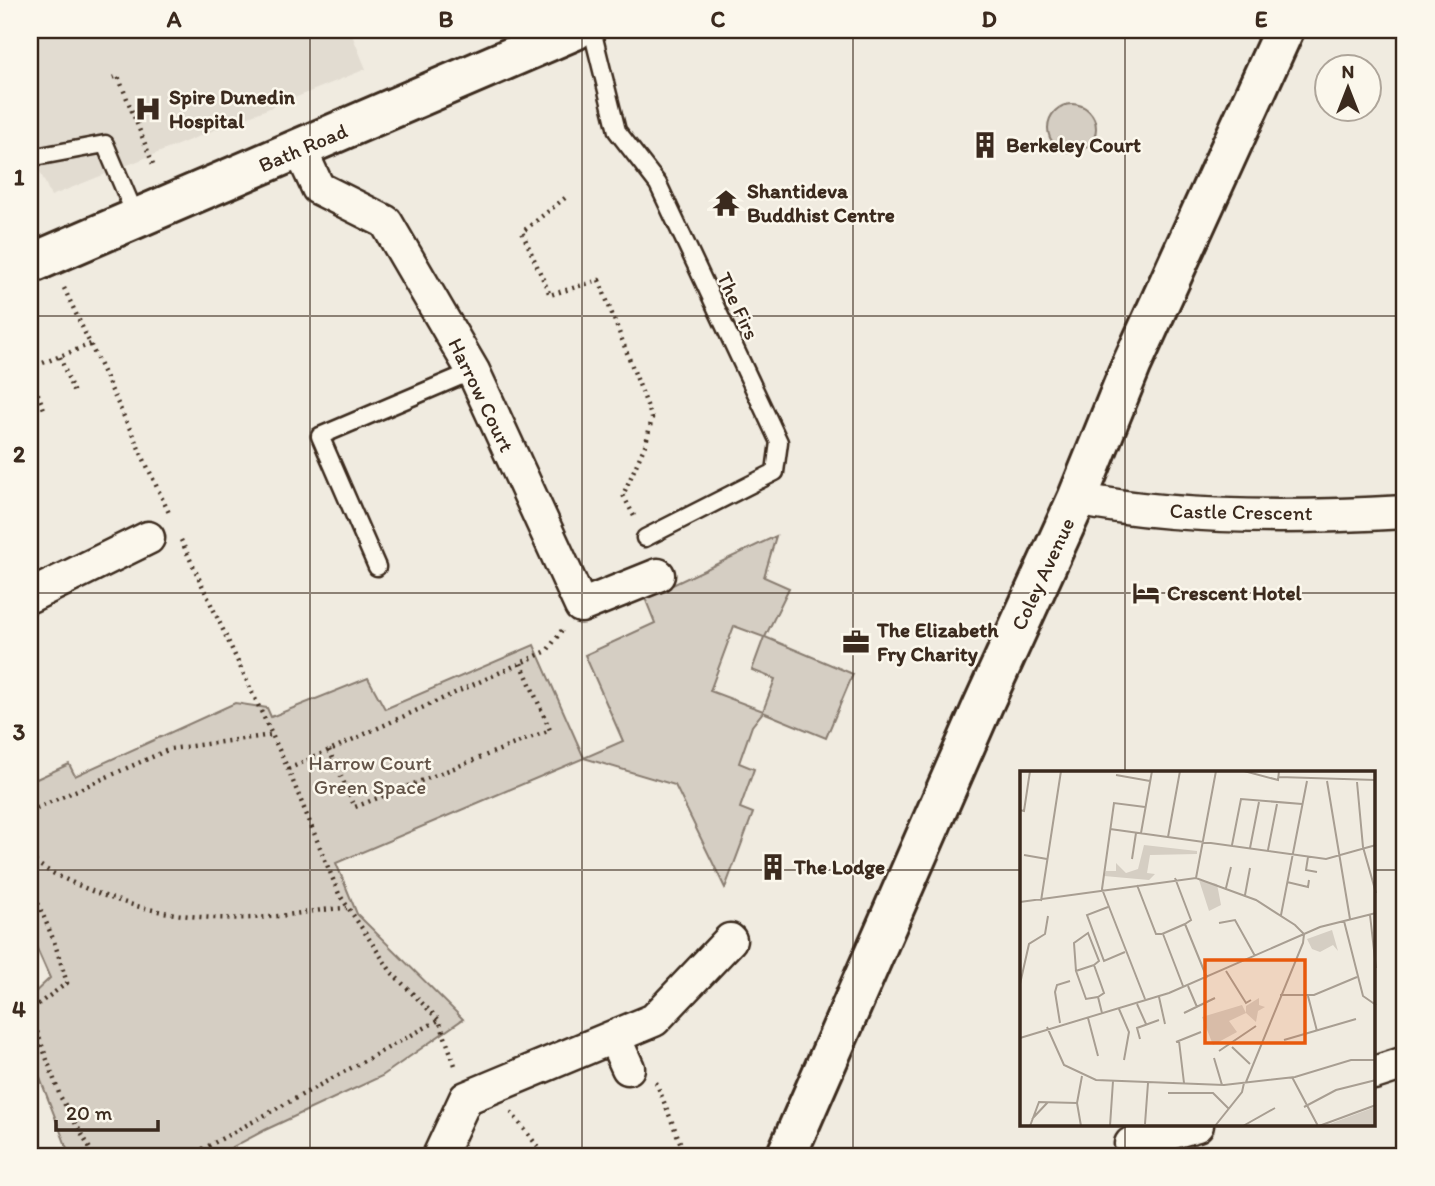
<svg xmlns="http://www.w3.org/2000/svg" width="1435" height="1186" font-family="Itim,sans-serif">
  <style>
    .built { fill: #e2dcd1 }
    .green { fill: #d5cec3; stroke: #887c70; stroke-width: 2; fill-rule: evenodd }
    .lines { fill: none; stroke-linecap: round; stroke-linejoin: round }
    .lane-casing { stroke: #3b2a1e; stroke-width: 21 }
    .street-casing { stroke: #3b2a1e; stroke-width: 37 }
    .secondary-casing { stroke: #3b2a1e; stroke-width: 44 }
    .primary-casing { stroke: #3b2a1e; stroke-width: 44 }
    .path { stroke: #3b2a1e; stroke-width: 4.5; stroke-dasharray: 2 5; stroke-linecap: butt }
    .lane { stroke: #fbf7ec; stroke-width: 16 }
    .street { stroke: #fbf7ec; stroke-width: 32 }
    .secondary { stroke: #fbf7ec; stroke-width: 38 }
    .primary { stroke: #fbf7ec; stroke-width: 38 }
    .grid { fill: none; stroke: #3b2a1e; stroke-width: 2; stroke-opacity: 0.55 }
    .labels { text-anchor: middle; stroke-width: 5; stroke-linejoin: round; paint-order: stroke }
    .poi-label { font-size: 21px; font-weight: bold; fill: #3b2a1e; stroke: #fbf7ec; text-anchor: start }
    .street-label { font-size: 21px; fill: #3b2a1e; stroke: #fbf7ec }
    .park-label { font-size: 21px; fill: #625347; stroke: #fbf7ec }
    .inset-road { fill: none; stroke: #a89e92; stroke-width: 2 }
    .view { fill: #e8590c; fill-opacity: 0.15; stroke: #e8590c; stroke-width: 3.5 }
    .inset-edge { fill: none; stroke: #3b2a1e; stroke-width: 3.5 }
    .neatline { fill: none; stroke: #3b2a1e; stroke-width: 2.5 }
    .grid-label { font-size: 23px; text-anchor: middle; font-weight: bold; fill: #3b2a1e }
  </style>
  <rect width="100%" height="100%" fill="#f0ebe0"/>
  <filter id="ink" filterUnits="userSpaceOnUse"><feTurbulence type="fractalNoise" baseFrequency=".0143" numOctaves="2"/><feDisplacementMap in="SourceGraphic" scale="14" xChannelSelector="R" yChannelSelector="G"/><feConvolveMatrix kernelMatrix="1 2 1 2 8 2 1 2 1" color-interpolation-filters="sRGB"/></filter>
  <g filter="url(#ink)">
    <!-- built -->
    <path class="built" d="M30 30H350L366 69 51 196 30 149Z"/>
    <!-- green -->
    <path class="green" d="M1048 128a24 24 0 1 1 48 0a24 24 0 1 1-48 0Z
      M776 536 764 577 789 588 765 637 853 674 826 738 763 712 752 726 739 763 754 769 740 808 753 813 725 888 675 785 584 758 336 863 357 914 463 1019 382 1076 265 1130 216 1156H70L30 1052V997L50 978 30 933V782L69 764 75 776 235 703 267 708 271 717 368 678 385 709 534 645 584 758 623 741 585 655 655 623 645 598ZM734 626 764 637 752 670 775 679 763 711 710 691Z"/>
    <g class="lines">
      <defs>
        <path id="lane" d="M592 30 617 131 658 184 779 442 775 472 645 538
          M30 158 105 144 137 219
          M377 567 320 436 473 371"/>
        <path id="street" d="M300 149 318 188 386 222 473 371 581 606 658 575
          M1077 499C1178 520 1302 518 1405 512
          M30 596 148 538
          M614 1037 628 1068
          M1374 1073 1405 1063
          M1131 1144 1197 1125
          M439 1156 466 1098 654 1020 730 940"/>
        <path id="secondary" d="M786 1156 983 705 1077 499 1131 366 1284 30"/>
        <path id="primary" d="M30 264 575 30"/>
      </defs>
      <!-- lane casing -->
      <use href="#lane" class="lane-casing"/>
      <!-- street casing -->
      <use href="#street" class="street-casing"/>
      <!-- secondary casing -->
      <use href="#secondary" class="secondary-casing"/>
      <!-- primary casing -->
      <use href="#primary" class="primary-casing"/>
      <!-- path -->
      <path class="path" d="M113 78 118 76 153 164
        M565 198 522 232 550 295 599 280 652 418 646 443 623 495 635 518
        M64 288 169 513
        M60 357 75 396
        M30 368 91 344
        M30 374 44 409
        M181 540 288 769 339 894 392 973 439 1020 456 1068
        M329 750 355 807 550 730 521 663
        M288 769 547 651 562 630
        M30 811 170 749 272 735
        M30 857C44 871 67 880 85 888 147 915 212 923 279 916 302 913 324 909 347 908
        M30 884 54 941 67 983 30 1010
        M30 1012 60 1096 94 1156
        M656 1082 682 1147 691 1156
        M511 1112 545 1156
        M190 1156 439 1020"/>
      <!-- lane -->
      <use href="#lane" class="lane"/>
      <!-- street -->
      <use href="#street" class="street"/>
      <!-- secondary -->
      <use href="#secondary" class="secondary"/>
      <!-- primary -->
      <use href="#primary" class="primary"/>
    </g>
  </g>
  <!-- grid -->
  <path class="grid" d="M310 30V1156M582 30V1156M853 30V1156M1125 30V773M30 316H1405M30 593H1405M30 870H1022M1374 870H1405M1125 1125V1156"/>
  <!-- icons -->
  <defs>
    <symbol id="hospital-bare" viewBox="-9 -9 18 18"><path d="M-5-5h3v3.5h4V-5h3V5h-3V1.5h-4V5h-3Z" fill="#3b2a1e" stroke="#fbf7ec" stroke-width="2.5" paint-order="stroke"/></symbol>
    <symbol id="building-bare" viewBox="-9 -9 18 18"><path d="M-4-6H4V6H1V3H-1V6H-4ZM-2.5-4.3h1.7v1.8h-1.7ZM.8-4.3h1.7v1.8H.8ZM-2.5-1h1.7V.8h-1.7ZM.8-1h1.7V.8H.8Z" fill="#3b2a1e" stroke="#fbf7ec" stroke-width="2.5" paint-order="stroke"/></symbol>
    <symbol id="temple-bare" viewBox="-9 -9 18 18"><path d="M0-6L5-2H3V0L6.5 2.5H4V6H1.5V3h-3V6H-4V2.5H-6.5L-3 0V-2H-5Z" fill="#3b2a1e" stroke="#fbf7ec" stroke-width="2.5" paint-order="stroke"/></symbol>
    <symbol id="hotel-bare" viewBox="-9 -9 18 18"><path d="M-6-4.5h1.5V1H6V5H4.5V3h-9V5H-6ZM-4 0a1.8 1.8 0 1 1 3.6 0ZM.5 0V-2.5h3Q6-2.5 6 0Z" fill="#3b2a1e" stroke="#fbf7ec" stroke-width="2.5" paint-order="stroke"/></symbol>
    <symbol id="office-bare" viewBox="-9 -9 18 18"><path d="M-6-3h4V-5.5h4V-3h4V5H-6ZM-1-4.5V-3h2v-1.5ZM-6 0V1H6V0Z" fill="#3b2a1e" stroke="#fbf7ec" stroke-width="2.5" paint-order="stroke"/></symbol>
  </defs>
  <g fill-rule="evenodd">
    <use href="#hospital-bare" x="129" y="90" width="38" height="38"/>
    <use href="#building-bare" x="966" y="126" width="38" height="38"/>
    <use href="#temple-bare" x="707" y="184" width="38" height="38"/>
    <use href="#hotel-bare" x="1127" y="574" width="38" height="38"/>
    <use href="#office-bare" x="837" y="623" width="38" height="38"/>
    <use href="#building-bare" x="754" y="848" width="38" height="38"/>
  </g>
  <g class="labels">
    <!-- poi labels -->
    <g class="poi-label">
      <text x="169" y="104">Spire Dunedin<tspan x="169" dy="24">Hospital</tspan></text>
      <text x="1006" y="152">Berkeley Court</text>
      <text x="747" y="198">Shantideva<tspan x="747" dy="24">Buddhist Centre</tspan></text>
      <text x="1167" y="600">Crescent Hotel</text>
      <text x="877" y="637">The Elizabeth<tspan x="877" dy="24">Fry Charity</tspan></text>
      <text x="794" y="874">The Lodge</text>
    </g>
    <!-- street labels -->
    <g class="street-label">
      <text transform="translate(303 148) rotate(-23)" y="7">Bath Road</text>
      <text transform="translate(738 306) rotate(65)" y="7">The Firs</text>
      <text transform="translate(481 395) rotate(64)" y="7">Harrow Court</text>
      <text transform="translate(1241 512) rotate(1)" y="7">Castle Crescent</text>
      <text transform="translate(1043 574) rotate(-65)" y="7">Coley Avenue</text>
    </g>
    <!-- park labels -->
    <g class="park-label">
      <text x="370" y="770">Harrow Court<tspan x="370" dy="24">Green Space</tspan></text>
    </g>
  </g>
  <!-- overview -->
  <g transform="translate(1020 771)">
    <rect width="355" height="355" fill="#f0ebe0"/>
    <path d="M124 74 177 80V83L130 84 127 102 135 103 129 109 84 105 86 100H96V92L106 102 118 98ZM179 109 197 113 201 134 189 140ZM312 159 318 180 313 174 300 181 292 178 287 168ZM239 227V234L245 236 238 240 236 251 226 242 209 250 217 261 193 274 182 246 222 234 226 242V235ZM355 336V355H304Z" fill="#d5cec3"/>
    <path class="inset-road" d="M224 0 258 9 259 0M96 4 130 10M259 6 356 9M307 10 330 148M337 11 343 76 356 122M0 39 4 40 10 0M90 58 306 88 356 74M121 62 132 0M148 66 160 0M212 74 221 28 282 33M230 77 239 31M248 79 257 33M4 84 27 88M288 86 286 99 297 101M112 88 116 62M155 107 171 149 165 153M176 107 196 0M267 111 288 116 289 109M117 114 136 163H142M206 117 211 96M225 124 230 97M21 130 41 0M0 131 176 107 236 129 275 154 284 163 283 172 226 311M88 136 67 144 84 190 105 181M261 144 287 10M350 144 356 197M324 150 343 225 356 234M199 152 215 149 235 185M165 153 187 207M142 163 165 153M143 163 163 215M56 200 54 172 68 162 79 190 74 194M206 200 226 232 231 229M0 213 9 173 25 163 28 145M168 215 177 236M260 224H294L337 206M288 225 297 260M78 226 84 222 74 194 56 200 66 228 78 226 82 242M139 226 145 253M125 228 82 118 94 32 125 36M117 233 126 253M99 238 109 261 104 289M164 242 195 227M68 247 78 285M40 252 35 221 37 214 50 210M27 256 44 294 76 309 204 314 275 306 331 289H356M0 267 149 222 300 156 356 142M120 268 117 257 139 249M264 269 336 248M159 270 164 312M156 271 181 261M212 276 230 293M199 280 236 255M194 287 202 314M272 306 298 355M148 322H193L209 338M284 336 316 319 356 309M12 348 28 331M125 353 128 312M10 355 19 331 57 332M61 355 57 332 62 305M90 355 93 310M195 355 222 321 224 312M223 355 255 337M299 355 356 334"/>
    <path class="view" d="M185 189H285V272H185Z"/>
    <rect width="355" height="355" class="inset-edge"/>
  </g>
  <!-- margin -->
  <rect width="1435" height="1186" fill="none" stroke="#fbf7ec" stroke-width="77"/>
  <!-- north arrow -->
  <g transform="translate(1348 88)"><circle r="33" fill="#fbf7ec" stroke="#aea59a" stroke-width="2"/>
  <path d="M0-5L12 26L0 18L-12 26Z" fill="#3b2a1e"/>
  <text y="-10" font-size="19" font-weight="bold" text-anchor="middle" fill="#3b2a1e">N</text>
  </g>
  <!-- scale -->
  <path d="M56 1120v10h102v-10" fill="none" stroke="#3b2a1e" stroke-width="3.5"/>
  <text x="66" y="1120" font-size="21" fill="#3b2a1e" stroke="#fbf7ec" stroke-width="5" paint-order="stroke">20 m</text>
  <rect x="38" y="38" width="1358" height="1110" class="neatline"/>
  <g class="grid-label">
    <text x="174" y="27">A</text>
    <text x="446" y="27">B</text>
    <text x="718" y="27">C</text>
    <text x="989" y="27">D</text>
    <text x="1261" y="27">E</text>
    <text x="19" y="185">1</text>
    <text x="19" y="462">2</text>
    <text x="19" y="740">3</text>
    <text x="19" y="1017">4</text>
  </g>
</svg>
